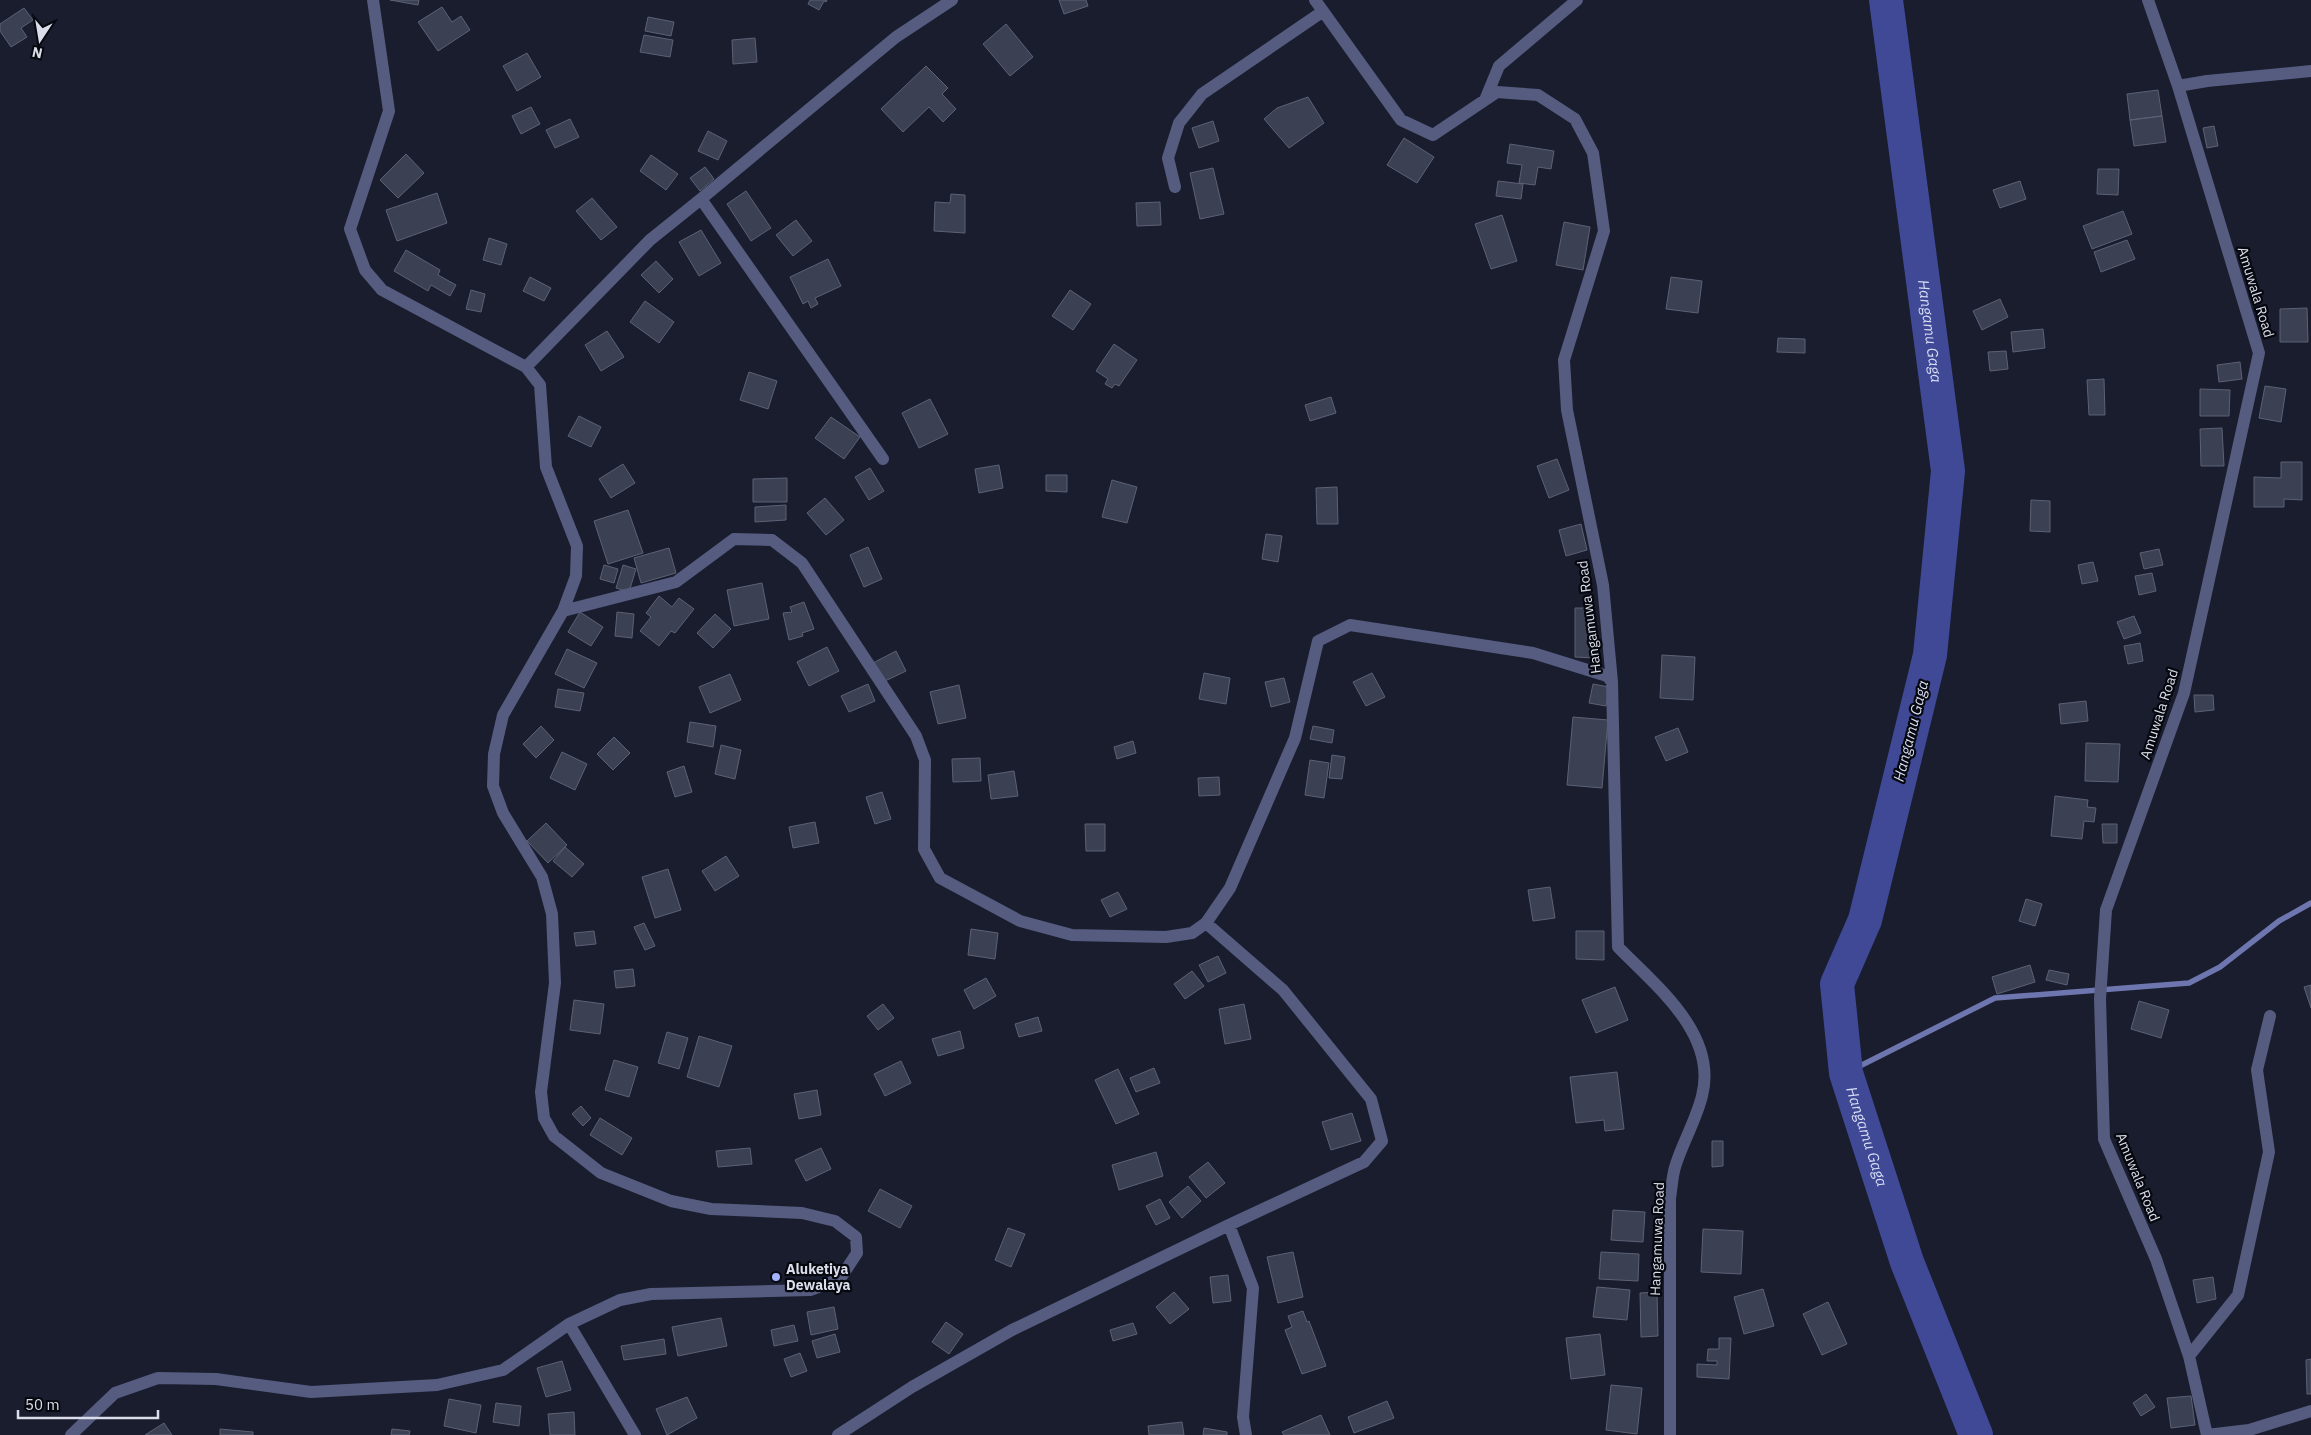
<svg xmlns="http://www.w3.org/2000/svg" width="2311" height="1435" font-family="'IBM Plex Sans',sans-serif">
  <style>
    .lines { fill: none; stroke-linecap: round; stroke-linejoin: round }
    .stream { stroke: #6e76af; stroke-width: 5.5 }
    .river { stroke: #3f4996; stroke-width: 34 }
    .building { fill: #3c4053; stroke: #5c6175 }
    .minor { stroke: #555c7f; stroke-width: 12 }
    .poi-dot { fill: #a3b2fd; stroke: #06080f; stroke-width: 2 }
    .labels { text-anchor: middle; stroke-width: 4.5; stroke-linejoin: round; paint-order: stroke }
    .street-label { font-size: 14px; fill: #dbdeea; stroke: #06080f }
    .poi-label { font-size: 14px; font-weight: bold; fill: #dbdeea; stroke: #06080f; text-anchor: start }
    .water-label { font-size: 15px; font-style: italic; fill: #d7ddf3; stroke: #06080f }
  </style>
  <rect width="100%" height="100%" fill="#191d2e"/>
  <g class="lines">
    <!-- stream -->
    <path class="stream" d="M1846 1073 1995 998 2189 983 2220 967 2279 921 2311 903"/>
    <!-- river -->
    <path class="river" id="s1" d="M1886 0 1948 471 1930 655 1865 920 1837 984 1846 1073 1907 1262 1976 1435"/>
  </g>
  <!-- building -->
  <path class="building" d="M390 0H419L418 5Z
    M810 0H827L826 2 824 1 819 10 808 4Z
    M1059 0H1086L1088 6 1064 14Z
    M442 7 452 22 461 16 470 30 438 51 418 22Z
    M24 8 33 20 21 28 27 37 11 47 0 31V24Z
    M648 17 674 22 671 36 645 31Z
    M1006 24 1033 57 1010 76 983 44Z
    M644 35 673 40 670 57 640 52Z
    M755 38 757 62 733 64 732 40Z
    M527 53 541 77 517 91 503 66Z
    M926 66 948 88 942 94 956 109 943 122 929 107 903 132 881 109Z
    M2158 90 2162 116 2130 120 2127 94Z
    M1308 97 1324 123 1289 148 1264 119 1277 108Z
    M531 107 540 124 521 134 512 116Z
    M2162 116 2166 142 2134 146 2130 120Z
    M570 119 579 137 555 148 546 130Z
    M1213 121 1219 141 1199 148 1192 128Z
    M2214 126 2218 146 2207 148 2203 128Z
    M708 131 727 141 718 160 698 151Z
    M1404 138 1434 157 1417 183 1387 165Z
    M1510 144 1554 151 1551 169 1538 167 1535 185 1519 183 1522 165 1507 163Z
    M406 154 424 173 398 198 380 180Z
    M651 155 678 174 666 190 640 171Z
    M705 167 714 179 700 191 690 178Z
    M1213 168 1224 214 1200 219 1190 173Z
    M2098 169H2119L2118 195 2097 194Z
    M1498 181 1523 184 1521 199 1496 196Z
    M2020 181 2026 199 2000 208 1993 190Z
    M746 191 771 228 751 241 727 204Z
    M437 193 447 223 397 241 386 210Z
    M951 194 965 195V233L934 231 935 202 950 203Z
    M592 198 617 227 601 240 576 211Z
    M1160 202 1161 225 1137 226 1136 203Z
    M2123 211 2132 234 2092 249 2083 226Z
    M1502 215 1517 261 1491 269 1475 224Z
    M796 220 812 241 793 256 776 235Z
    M1564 222 1590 227 1583 270 1556 265Z
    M701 230 721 263 699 276 679 242Z
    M489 238 507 244 501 265 483 260Z
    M2127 240 2135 259 2101 272 2094 252Z
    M406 250 440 270 438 275 456 285 450 296 431 285 428 291 394 271Z
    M828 259 841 286 815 298 818 304 811 308 808 301 803 304 790 277Z
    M656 261 673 279 659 293 641 275Z
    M530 277 551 288 544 301 523 291Z
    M1671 277 1702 281 1698 313 1666 309Z
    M471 290 485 294 481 312 466 309Z
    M1070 290 1091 304 1073 330 1052 316Z
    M2000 299 2008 317 1982 330 1973 311Z
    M645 301 674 322 659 343 630 322Z
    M2307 308 2308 342H2280V309Z
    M2043 329 2045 348 2013 352 2011 332Z
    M607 331 624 357 601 371 585 345Z
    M1778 338 1805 339V353L1777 352Z
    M1114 344 1137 360 1119 386 1115 384 1112 388 1105 384 1108 379 1096 371Z
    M2006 351 2008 369 1990 371 1988 352Z
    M2240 362 2242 379 2219 382 2217 365Z
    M749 372 777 381 768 409 740 400Z
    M2104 379 2105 415H2089L2087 380Z
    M2265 386 2286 389 2281 422 2259 418Z
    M2200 389 2230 390 2229 416H2200Z
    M1331 397 1336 413 1310 421 1305 405Z
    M930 399 948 434 919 448 902 413Z
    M579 416 601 427 591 447 568 436Z
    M831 417 860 437 844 459 815 438Z
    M2222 428 2224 466H2201L2200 429Z
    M1557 459 1569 490 1549 498 1537 466Z
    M2281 462H2302V500L2284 499V507H2254V477L2281 478Z
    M623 464 635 483 611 498 599 479Z
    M999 465 1003 488 979 493 975 469Z
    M870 468 884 491 869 500 855 477Z
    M1046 475H1067V492L1046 491Z
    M787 478V502H753V479Z
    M1112 480 1137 487 1127 523 1102 517Z
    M1337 487 1338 524H1317L1316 488Z
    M825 498 844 520 826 535 807 513Z
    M2031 500 2050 501V532L2030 531Z
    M786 505V520L755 522V507Z
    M628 510 643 553 608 564 594 521Z
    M1581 524 1587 550 1566 556 1559 530Z
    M1266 534 1282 536 1278 562 1262 559Z
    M868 547 882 579 864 587 850 555Z
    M669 548 676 573 641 583 634 558Z
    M2159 549 2163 565 2144 569 2140 553Z
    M2093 562 2098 581 2082 584 2078 565Z
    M604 565 618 569 614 583 600 579Z
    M623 565 636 569 629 592 616 588Z
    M2152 573 2156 591 2139 595 2135 576Z
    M762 583 769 619 734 626 727 590Z
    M659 596 672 607 679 598 694 609 675 633 671 631 659 646 640 631 651 617 646 613Z
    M804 602 814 629 802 633 803 636 789 640 783 613 792 612 790 607Z
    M1575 608H1594V658L1575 657Z
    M580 612 603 627 591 646 568 632Z
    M617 612 634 614 632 638 615 636Z
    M715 614 731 629 713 648 697 633Z
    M2134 616 2141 633 2124 639 2117 622Z
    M2140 643 2143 661 2128 664 2124 646Z
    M827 647 839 671 809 686 797 662Z
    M567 649 597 663 584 688 555 674Z
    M896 651 906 671 883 682 873 663Z
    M1662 655 1695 657 1693 700 1660 698Z
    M1204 673 1230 678 1226 704 1199 699Z
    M1372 673 1385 697 1366 706 1353 682Z
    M730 674 741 700 710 713 699 687Z
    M1284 678 1290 702 1271 707 1265 682Z
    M868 684 875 701 849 712 841 696Z
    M1593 684 1609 687 1606 706 1589 703Z
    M959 685 966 718 938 724 930 692Z
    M558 689 584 693 580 711 555 707Z
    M2194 695H2213L2214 710 2195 712Z
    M2086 701 2088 721 2061 724 2059 704Z
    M1573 717 1608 720 1602 788 1567 785Z
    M690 722 716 726 713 747 687 742Z
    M541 726 554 740 536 758 523 744Z
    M1313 726 1334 730 1332 743 1310 739Z
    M1678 728 1688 752 1666 761 1655 737Z
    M614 737 630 753 613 770 597 754Z
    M1133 741 1136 753 1117 759 1114 747Z
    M2086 743 2120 744 2118 782 2085 781Z
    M721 745 741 750 735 779 715 774Z
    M562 752 587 764 575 790 550 778Z
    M1332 755 1345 757 1342 779 1329 778Z
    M980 758 981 781 953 782 952 759Z
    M1310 760 1329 763 1324 798 1305 795Z
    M684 766 692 792 675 797 667 772Z
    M1014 771 1018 796 991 799 988 775Z
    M1219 777 1220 795 1199 796 1198 778Z
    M882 792 891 819 875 824 866 797Z
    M2055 796 2088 800 2087 807 2096 808 2094 822 2084 821 2082 839 2051 836Z
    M815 822 819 843 793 848 789 827Z
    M546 823 567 845 548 863 527 841Z
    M1085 824H1105V851H1086Z
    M2102 824H2117V843H2103Z
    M565 847 584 864 572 877 553 861Z
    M726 856 739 876 715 891 702 871Z
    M668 869 681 910 655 918 642 877Z
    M1550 887 1555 918 1533 921 1528 890Z
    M1118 892 1127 909 1110 917 1101 900Z
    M2026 899 2042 904 2035 926 2019 921Z
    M644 923 655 946 645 950 634 927Z
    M971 929 998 933 995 959 968 955Z
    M594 931 596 944 576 946 574 933Z
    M1576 931H1604V960L1576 959Z
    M1218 956 1226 973 1208 982 1199 965Z
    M2030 965 2035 982 1997 994 1992 977Z
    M633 969 635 986 616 988 614 971Z
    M2049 970 2069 974 2067 985 2046 980Z
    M1192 971 1204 986 1185 999 1174 984Z
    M986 978 996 996 974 1009 964 990Z
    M2311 985V1008L2304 987Z
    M1615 987 1628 1020 1596 1033 1582 1000Z
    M574 1000 604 1004 600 1034 570 1030Z
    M2139 1001 2169 1010 2161 1038 2131 1029Z
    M883 1004 894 1018 878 1030 867 1016Z
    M1244 1004 1251 1039 1225 1044 1219 1009Z
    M1038 1017 1042 1031 1019 1037 1015 1024Z
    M960 1031 964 1048 938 1056 932 1039Z
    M667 1032 688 1038 679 1069 658 1063Z
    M699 1036 732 1046 719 1087 687 1077Z
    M614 1060 638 1067 629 1097 605 1090Z
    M901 1061 911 1083 885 1096 874 1074Z
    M1154 1068 1160 1083 1136 1092 1130 1078Z
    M1118 1069 1139 1114 1116 1124 1095 1080Z
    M1617 1072 1624 1129 1605 1131 1604 1120 1576 1123 1570 1077Z
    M817 1090 821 1115 799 1119 794 1094Z
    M581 1106 591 1118 583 1126 572 1114Z
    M1352 1113 1361 1141 1331 1150 1322 1122Z
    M600 1118 632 1138 622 1155 590 1135Z
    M1712 1141H1723V1166L1712 1167Z
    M750 1148 752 1164 718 1167 716 1151Z
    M821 1148 831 1169 806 1181 795 1160Z
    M1156 1152 1163 1176 1119 1190 1112 1165Z
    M1208 1162 1225 1183 1206 1198 1189 1177Z
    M1188 1186 1201 1201 1182 1218 1169 1202Z
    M880 1189 912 1206 900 1228 868 1211Z
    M1160 1199 1170 1218 1156 1225 1146 1206Z
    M1613 1210 1645 1212 1643 1242 1611 1240Z
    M1008 1228 1025 1234 1011 1267 995 1260Z
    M1703 1229 1743 1231 1741 1274 1701 1272Z
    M1293 1252 1303 1297 1278 1303 1267 1257Z
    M1601 1252 1639 1254 1638 1281 1599 1279Z
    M1228 1275 1231 1301 1213 1303 1210 1277Z
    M2213 1277 2216 1299 2197 1303 2193 1280Z
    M1597 1287 1630 1290 1627 1320 1593 1317Z
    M1763 1289 1774 1326 1744 1334 1734 1297Z
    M1174 1292 1189 1309 1170 1324 1156 1307Z
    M1657 1292 1658 1336 1641 1337 1640 1293Z
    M1828 1302 1847 1344 1822 1355 1803 1314Z
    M834 1307 838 1329 811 1335 807 1312Z
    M1303 1311 1307 1322 1309 1321 1326 1366 1302 1374 1285 1330 1292 1327 1288 1316Z
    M721 1318 727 1346 678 1356 672 1327Z
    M946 1322 963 1334 949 1354 932 1342Z
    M1133 1323 1137 1334 1113 1341 1110 1330Z
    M794 1325 798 1341 774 1346 771 1330Z
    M835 1334 840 1352 817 1358 812 1341Z
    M1600 1334 1605 1375 1571 1379 1566 1338Z
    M1719 1338H1731L1729 1379 1697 1377V1364L1717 1365V1361H1707L1708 1349H1719Z
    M664 1339 666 1354 624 1360 621 1346Z
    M800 1353 807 1371 791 1377 784 1359Z
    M2311 1359V1394H2307L2306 1360Z
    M562 1361 571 1390 546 1397 537 1368Z
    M1611 1385 1642 1388 1637 1434 1606 1430Z
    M2146 1394 2155 1407 2141 1416 2133 1403Z
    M2191 1396 2195 1425 2171 1428 2167 1398Z
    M687 1397 697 1418 667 1435 656 1409Z
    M449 1399 481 1405 476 1433 444 1426Z
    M1387 1401 1394 1418 1354 1433 1348 1417Z
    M496 1403 521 1406 519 1426 493 1422Z
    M574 1412 575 1435H550L548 1414Z
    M1321 1415 1330 1435H1284L1282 1432Z
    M1182 1422 1184 1435H1149L1148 1426Z
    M164 1423 172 1435H145Z
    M1204 1428 1227 1432V1435H1203Z
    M220 1429 253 1432V1435H220Z
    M392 1429 410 1431 409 1435H391Z"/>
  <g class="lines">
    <!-- minor -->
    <path class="minor" d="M1315 0 1401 120 1433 135 1497 92 1538 95 1575 119 1593 153 1604 231 1564 360 1567 410 1603 585 1612 682 1618 947C1656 986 1718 1034 1702 1096 1696 1120 1683 1142 1676 1164 1672 1175 1672 1187 1670 1198V1435
      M2148 0 2178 86 2259 353 2184 693 2106 910 2100 999 2104 1139 2156 1259 2189 1356 2207 1435
      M2178 86 2207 81 2311 71
      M1485 100 1499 66 1577 0
      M1175 187 1168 158 1179 123 1202 94 1322 12
      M701 199 883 459
      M526 367 650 240 701 199 896 37 952 0
      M563 611 676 582 734 539 772 540 802 563 916 736 925 760 924 849 940 878 1020 921 1072 935 1166 937 1192 933 1206 923 1230 888 1295 738 1318 641 1350 625 1533 653 1607 676 1612 682
      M1229 1225 1253 1288 1243 1417 1246 1435
      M569 1324 635 1435
      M2189 1356 2238 1295 2269 1152 2257 1070 2270 1016
      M71 1435 115 1393 158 1378 216 1379 311 1392 437 1385 503 1370 569 1324 620 1300 651 1294 810 1290 840 1279 857 1253 856 1237 835 1221 802 1213 711 1209 671 1201 601 1173 554 1136 544 1118 541 1092 555 983 552 914 542 877 503 813 493 786 494 754 503 715 563 611 576 576 577 546 546 467 540 385 526 367 382 290 365 270 350 229 389 111 373 0
      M838 1435 912 1387 1012 1330 1229 1225 1364 1162 1382 1141 1371 1099 1283 990 1206 923
      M2207 1435 2249 1430 2311 1411"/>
  </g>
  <!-- markers -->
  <circle class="poi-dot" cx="776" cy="1277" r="5"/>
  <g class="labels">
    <!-- street labels -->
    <g class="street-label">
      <text transform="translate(2256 292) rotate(73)" y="5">Amuwala Road</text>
      <text transform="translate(1589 617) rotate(-97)" y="5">Hangamuwa Road</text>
      <text transform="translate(2159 714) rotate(-72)" y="5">Amuwala Road</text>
      <text transform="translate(2138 1177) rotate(68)" y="5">Amuwala Road</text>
      <text transform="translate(1657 1239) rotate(-88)" y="5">Hangamuwa Road</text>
    </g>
    <!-- poi labels -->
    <g class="poi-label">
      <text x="786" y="1274">Aluketiya<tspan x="786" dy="16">Dewalaya</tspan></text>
    </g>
    <!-- water labels -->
    <g class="water-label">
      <text dy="5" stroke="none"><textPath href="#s1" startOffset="334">Hangamu Gaga</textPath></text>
      <text transform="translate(1911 731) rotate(-76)" y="5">Hangamu Gaga</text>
      <text dy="5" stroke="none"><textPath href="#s1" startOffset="1159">Hangamu Gaga</textPath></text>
    </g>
  </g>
  <!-- north arrow -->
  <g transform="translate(40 40) rotate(192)" stroke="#06080f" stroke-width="4" paint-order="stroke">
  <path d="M0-4L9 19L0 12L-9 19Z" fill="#dbdeea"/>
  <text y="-8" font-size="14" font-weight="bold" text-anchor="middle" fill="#dbdeea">N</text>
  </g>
  <!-- scale -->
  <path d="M18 1410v8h140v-8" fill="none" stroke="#dbdeea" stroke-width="2.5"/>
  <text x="25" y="1410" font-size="15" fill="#dbdeea" stroke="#06080f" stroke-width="4" paint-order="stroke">50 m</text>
</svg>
